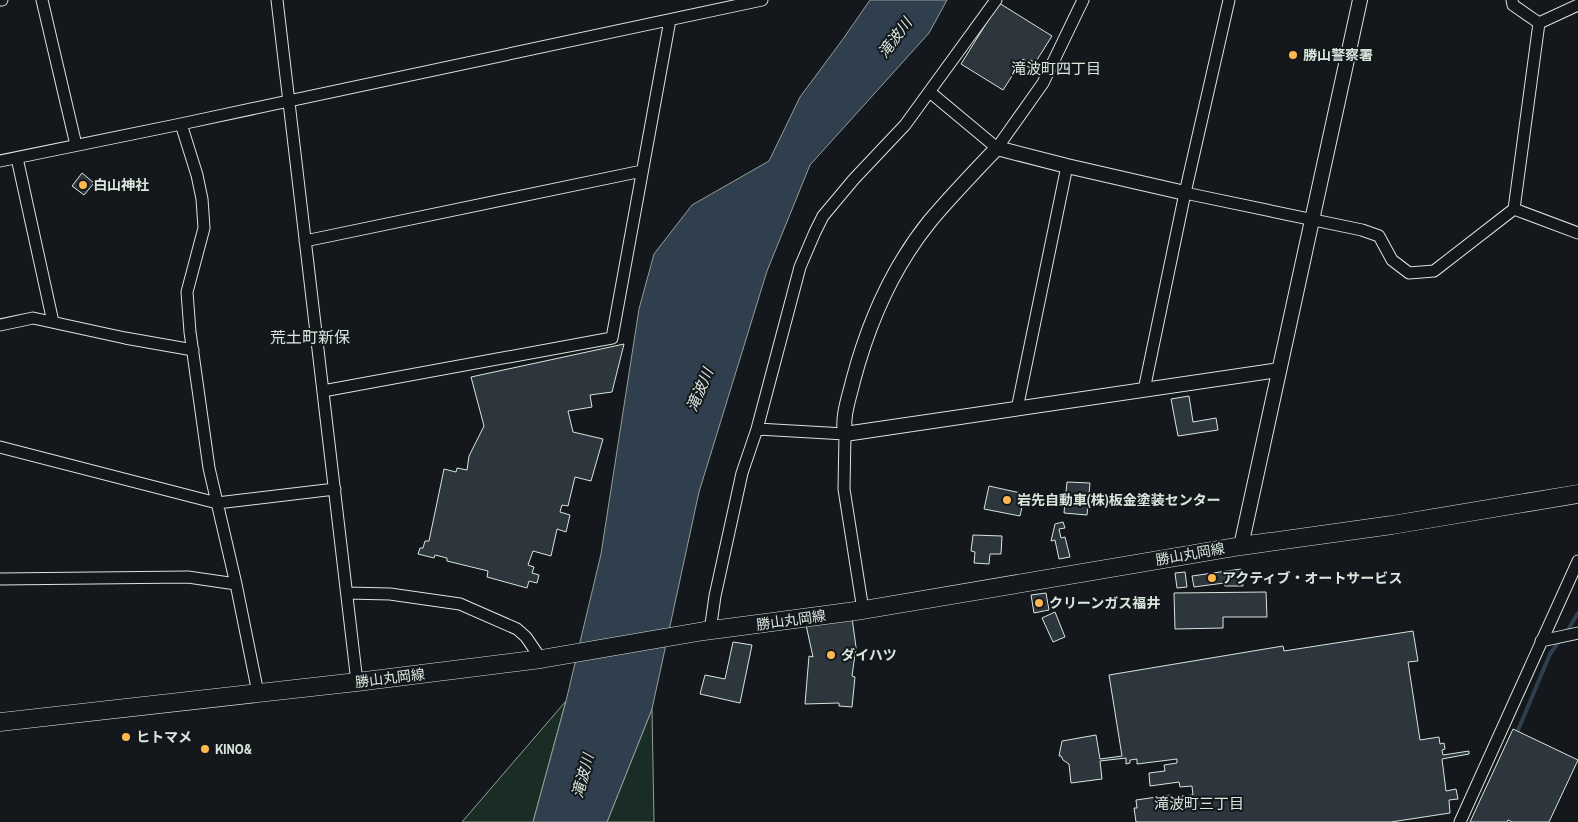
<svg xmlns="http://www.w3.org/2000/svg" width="1578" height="822" font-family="'Archivo Narrow','Noto Sans JP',sans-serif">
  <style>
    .green { fill: #1a2d24; stroke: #939e99 }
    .water { fill: #2f3f4d; stroke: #939e99 }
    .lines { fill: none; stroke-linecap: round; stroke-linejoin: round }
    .stream { stroke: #2f3f4d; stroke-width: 4 }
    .building { fill: #2c363c; stroke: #d8e6dc }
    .minor-casing { stroke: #d8e6dc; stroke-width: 13 }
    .tertiary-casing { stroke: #d8e6dc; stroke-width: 16 }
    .primary-casing { stroke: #d8e6dc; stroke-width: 19 }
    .minor { stroke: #14181c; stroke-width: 11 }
    .tertiary { stroke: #14181c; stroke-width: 14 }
    .primary { stroke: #14181c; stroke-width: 18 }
    .poi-dot { fill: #ffb74d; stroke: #14181c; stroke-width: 2 }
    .labels { text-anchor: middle; stroke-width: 4; stroke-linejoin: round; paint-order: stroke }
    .poi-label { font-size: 14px; font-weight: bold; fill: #d8e6dc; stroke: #14181c; text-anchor: start }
    .street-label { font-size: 14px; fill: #d8e6dc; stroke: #14181c }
    .water-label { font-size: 15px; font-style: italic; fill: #d8e6dc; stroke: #14181c }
    .neighbourhood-label { font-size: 15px; fill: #d8e6dc; stroke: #14181c }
    .quarter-label { font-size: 16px; fill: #d8e6dc; stroke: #14181c }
  </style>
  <rect width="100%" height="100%" fill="#14181c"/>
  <!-- green -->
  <path class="green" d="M566 701 533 822H462Z
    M652 709 654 822H607Z"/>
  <!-- water -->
  <path class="water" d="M870 0H947L929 33 810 165 767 271 699 492 652 709 607 822H533L566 701 601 554 639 309 654 254 692 205 769 161 800 97 843 39Z"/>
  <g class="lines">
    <!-- stream -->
    <path class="stream" d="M1566 633 1578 613
      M1516 735 1550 654 1560 640"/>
  </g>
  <!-- building -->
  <path class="building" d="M999 3 1052 36 1035 63 1031 60 1029 63 1023 59 1003 90 961 64Z
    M82 173 94 183 84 195 72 186Z
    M624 344 612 392 590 395 592 407 568 411 573 432 603 439 591 481 575 477 568 506 562 505 560 512 570 515 566 532 557 529 551 556 533 551 528 565 534 567 532 573 539 575 537 583 529 581 527 588 487 577 488 571 447 561V558L435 555 434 558 418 554 420 548H423L425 541H429L444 469 456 472 457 468 467 470 469 456 484 426 471 377Z
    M1189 396 1193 422 1216 418 1218 430 1178 436 1171 399Z
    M1067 482 1090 483 1087 515 1064 513Z
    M989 486 1025 494 1020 516 984 509Z
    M1063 522 1065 528 1059 529 1061 538 1065 537 1070 557 1059 559 1055 540 1051 541 1055 524Z
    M973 535 1002 536 1001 554H990L989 564 974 563 975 552 971 551Z
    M1241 569 1243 586H1225L1224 583 1194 587 1192 576Z
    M1185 572 1187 587 1177 588 1175 573Z
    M1266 592 1267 617H1223V628L1175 629 1174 593Z
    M1046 593 1049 610 1034 613 1031 595Z
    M1055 612 1065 637 1053 642 1042 618Z
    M852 618 856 647 852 676 855 677 852 707 839 706V703L805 704 809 656 813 657 806 625Z
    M1413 631 1418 661 1408 662 1420 740 1439 737 1440 744 1444 743 1445 749 1442 750 1443 755 1469 751V754L1442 759 1446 791 1456 789 1458 799 1449 800 1450 813 1391 822H1136L1134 808H1137L1136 800 1171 795 1172 801 1183 800 1182 796 1193 795 1192 786 1180 787 1179 782 1150 786 1149 773 1165 771 1164 765 1177 763V759L1137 764V759L1130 760V763L1126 764V758L1100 761 1102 779 1071 783 1069 764 1063 760 1061 756H1059L1062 741 1096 735 1100 759 1122 756 1109 675 1283 646 1284 651Z
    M733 642 752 645 740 703 700 694 705 675 725 679Z
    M1513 729 1578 760 1549 822H1512L1508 820 1507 822H1470Z"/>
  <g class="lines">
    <defs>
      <path id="minor" d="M0 0H2
        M42 0 76 145
        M277 0 357 682
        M1512 0 1513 5 1539 23
        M1539 23 1578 5
        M931 93 997 148 1043 83 1083 0
        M181 124 197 175 202 199 204 228 187 292 190 332 209 468 236 584 258 693
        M17 158 53 322
        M0 161 181 124 762 0
        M1185 193 1362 230 1379 236 1392 260 1409 273 1434 271 1514 209 1539 23
        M1514 209 1578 233
        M305 241 642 171
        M0 325 33 318 125 338 193 350
        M1144 390 1185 193 1229 0
        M323 391 612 338 670 20
        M1017 409 1067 166
        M757 429 845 434 844 489 863 610
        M0 447 217 503 335 489
        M0 579 188 577 236 584
        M347 593 390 594 460 604 517 629 526 637 541 659
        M710 631 715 596 742 473 757 429 800 267 815 232 823 216 854 179 905 125 996 0
        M1541 641 1578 633
        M1460 822 1578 561"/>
      <path id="tertiary" d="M1185 193 1067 166 997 148C974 172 951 196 930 221 892 268 868 324 853 381 849 398 842 416 845 434L1279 370
        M1241 546 1360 0"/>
      <path id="primary" d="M0 722 357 682 541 659 704 631 863 610 1241 546 1392 525 1578 494"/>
    </defs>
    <!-- minor casing -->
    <use href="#minor" class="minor-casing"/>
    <!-- tertiary casing -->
    <use href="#tertiary" class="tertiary-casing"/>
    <!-- primary casing -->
    <use href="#primary" class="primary-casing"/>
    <!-- minor -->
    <use href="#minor" class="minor"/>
    <!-- tertiary -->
    <use href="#tertiary" class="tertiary"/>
    <!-- primary -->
    <use href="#primary" class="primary"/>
  </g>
  <!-- markers -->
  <g class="poi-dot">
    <circle cx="1293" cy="55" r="5"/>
    <circle cx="83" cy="185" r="5"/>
    <circle cx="1007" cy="500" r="5"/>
    <circle cx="1212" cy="578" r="5"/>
    <circle cx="1039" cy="603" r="5"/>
    <circle cx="831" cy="655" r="5"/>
    <circle cx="126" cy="737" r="5"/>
    <circle cx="205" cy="749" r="5"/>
  </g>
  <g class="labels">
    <!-- poi labels -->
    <g class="poi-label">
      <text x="1303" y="60">勝山警察署</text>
      <text x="93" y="190">白山神社</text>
      <text x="1017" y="505">岩先自動車(株)板金塗装センター</text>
      <text x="1222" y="583">アクティブ・オートサービス</text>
      <text x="1049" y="608">クリーンガス福井</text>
      <text x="841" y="660">ダイハツ</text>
      <text x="136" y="742">ヒトマメ</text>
      <text x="215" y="754">KINO&amp;</text>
    </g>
    <!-- street labels -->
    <g class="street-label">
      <text transform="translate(1190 554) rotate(-10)" y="5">勝山丸岡線</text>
      <text transform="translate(791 620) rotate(-8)" y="5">勝山丸岡線</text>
      <text transform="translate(390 678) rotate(-7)" y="5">勝山丸岡線</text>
    </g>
    <!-- water labels -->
    <g class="water-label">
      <text transform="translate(895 38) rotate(-53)" y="5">滝波川</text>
      <text transform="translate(700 390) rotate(-67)" y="5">滝波川</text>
      <text transform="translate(583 776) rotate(-75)" y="5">滝波川</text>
    </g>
    <!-- neighbourhood labels -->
    <g class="neighbourhood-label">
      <text x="1056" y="74">滝波町四丁目</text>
      <text x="1199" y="809">滝波町三丁目</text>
    </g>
    <!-- quarter labels -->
    <g class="quarter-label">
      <text x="310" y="343">荒土町新保</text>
    </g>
  </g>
</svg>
